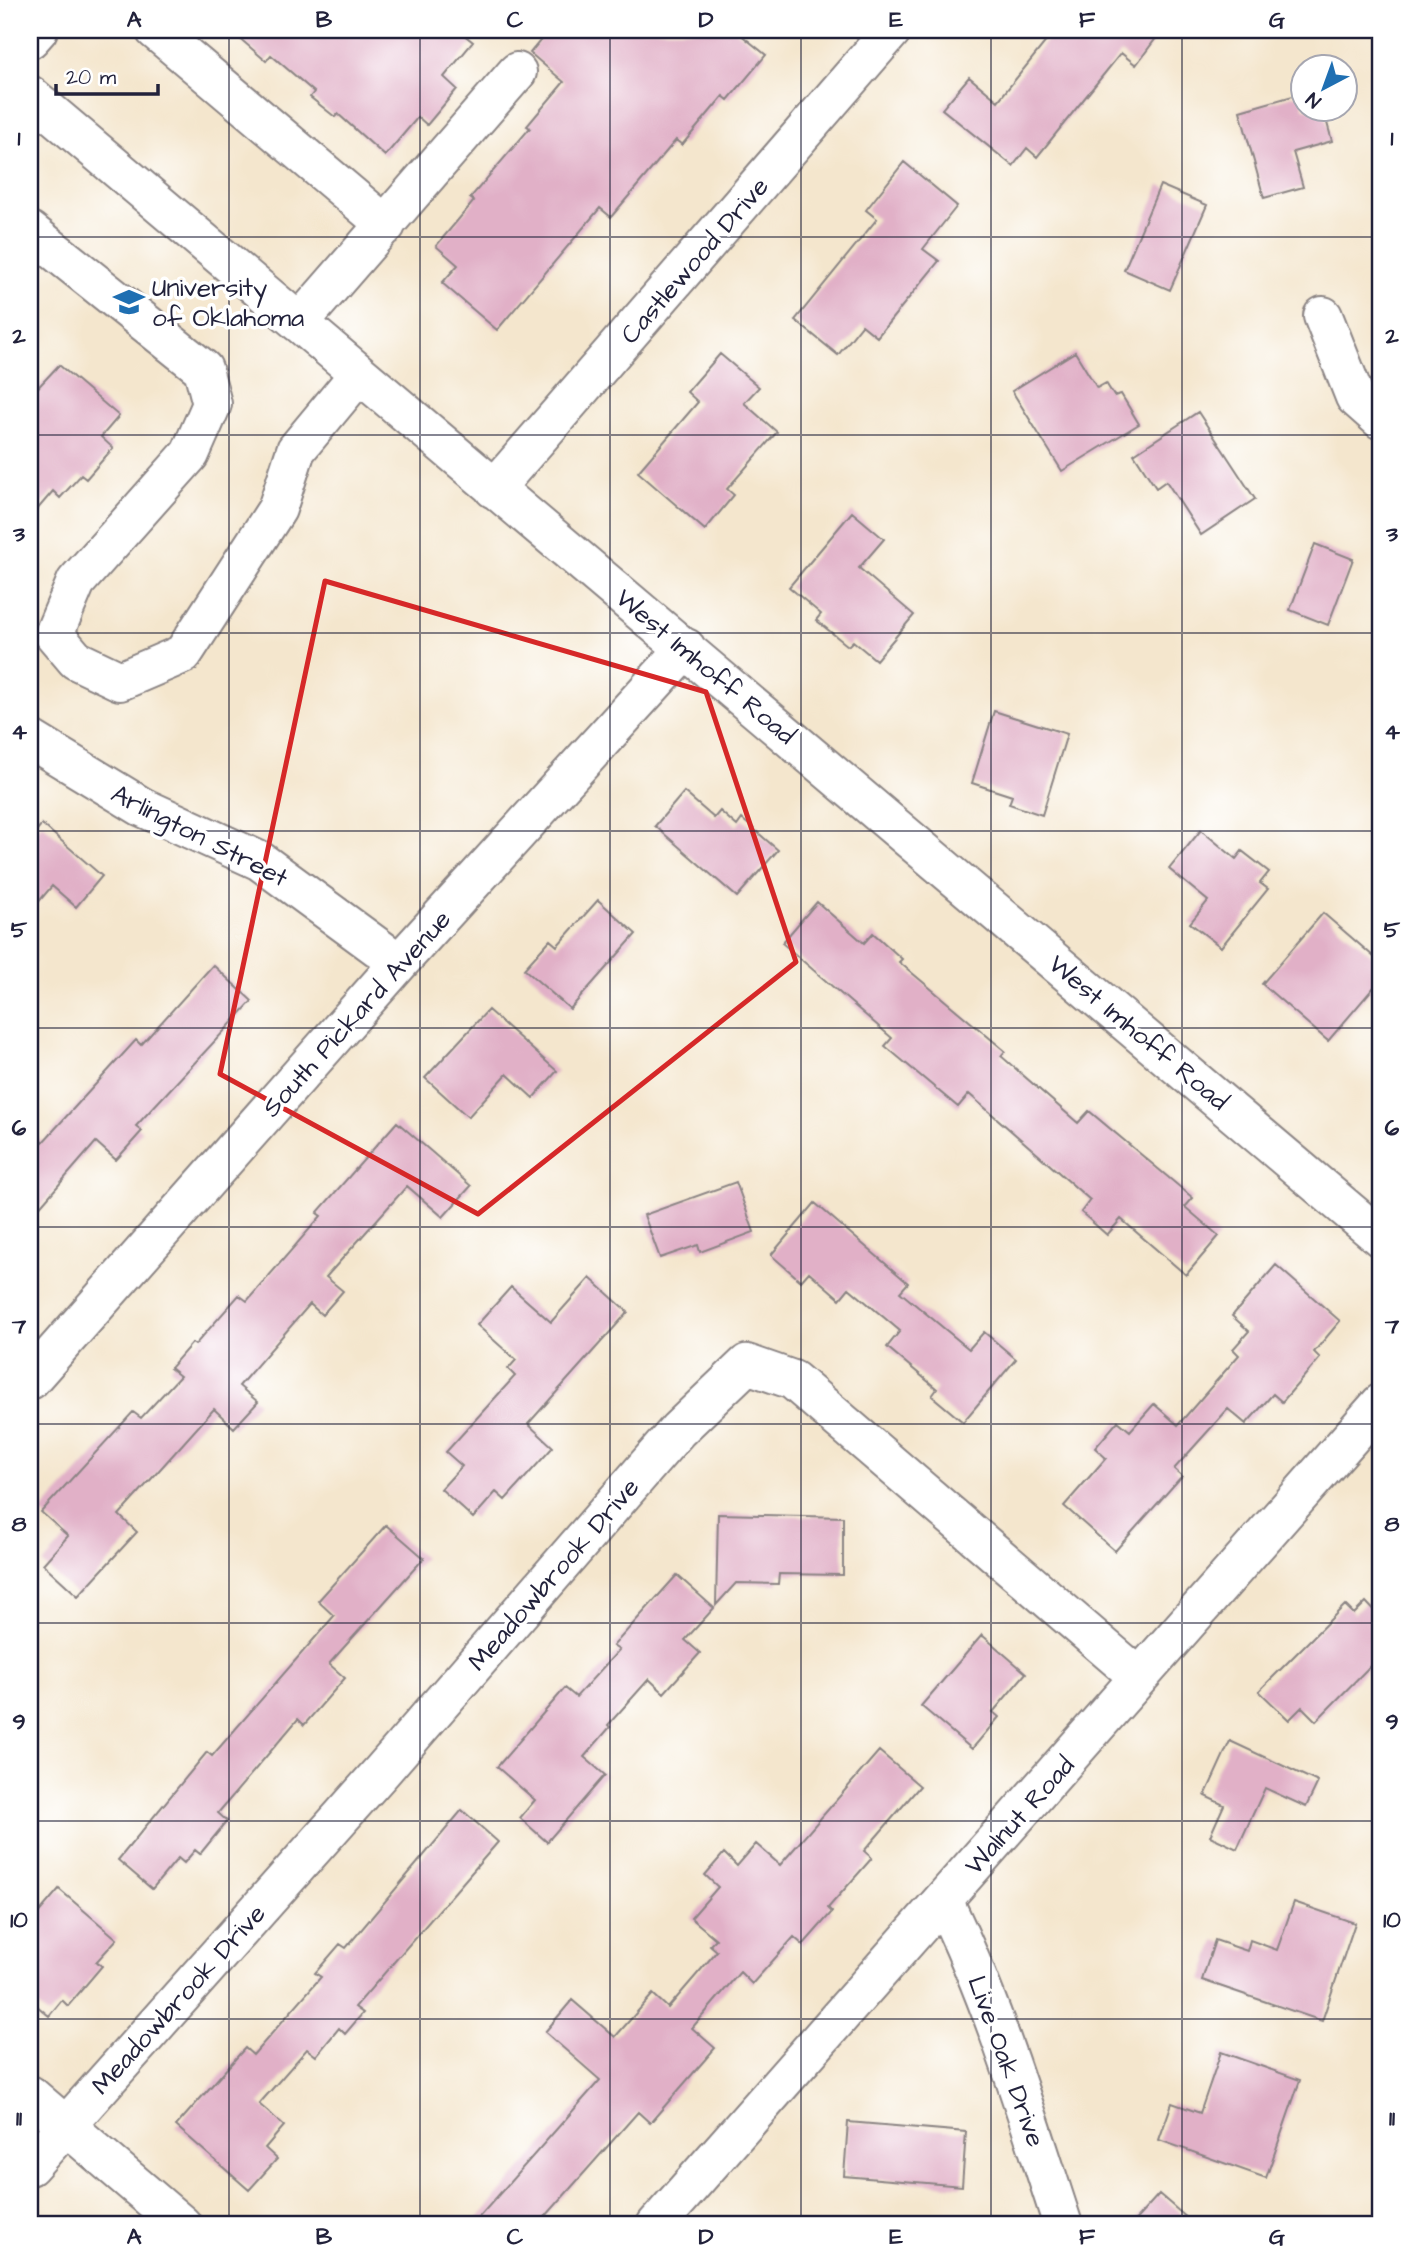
<svg xmlns="http://www.w3.org/2000/svg" width="1411" height="2255" font-family="'Architects Daughter',sans-serif">
  <style>
    .building { fill: #e1b0c7 }
    .lines { fill: none; stroke-linecap: round; stroke-linejoin: round }
    .minor-casing { stroke: #8b8484; stroke-width: 42 }
    .minor { stroke: #fff; stroke-width: 38 }
    .marked { fill: none; stroke: #d62828; stroke-width: 5; stroke-linejoin: round }
    .grid { fill: none; stroke: #22223b; stroke-width: 2; stroke-opacity: 0.55 }
    .labels { text-anchor: middle; stroke-width: 7; stroke-linejoin: round; paint-order: stroke }
    .street-label { font-size: 26px; fill: #22223b; stroke: #fff }
    .poi-label { font-size: 26px; fill: #22223b; stroke: #fff; text-anchor: start }
    .neatline { fill: none; stroke: #22223b; stroke-width: 2.5 }
    .grid-label { font-size: 23px; text-anchor: middle; font-weight: bold; fill: #22223b }
  </style>
  <rect width="100%" height="100%" fill="#fff"/>
  <filter id="ink" filterUnits="userSpaceOnUse"><feTurbulence type="fractalNoise" baseFrequency=".0143" numOctaves="2"/><feDisplacementMap in="SourceGraphic" scale="14" xChannelSelector="R" yChannelSelector="G"/><feConvolveMatrix kernelMatrix="1 2 1 2 8 2 1 2 1" color-interpolation-filters="sRGB"/></filter>
  <filter id="wash" filterUnits="userSpaceOnUse"><feTurbulence type="fractalNoise" baseFrequency=".00686" numOctaves="4" result="noise"/><feDisplacementMap in="SourceGraphic" scale="28" xChannelSelector="R" yChannelSelector="G"/><feGaussianBlur stdDeviation="1.57" result="paint"/><feColorMatrix in="noise" values="0 0 0 0 0 0 0 0 0 0 0 0 0 0 0 0 0 1.4 0 .05"/><feComposite in="paint" operator="in"/></filter>
  <g filter="url(#wash)">
    <rect width="100%" height="100%" fill="#f4e6cd"/>
    <g id="blocks">
      <!-- building -->
      <path class="building" d="M230 30H458L473 42 444 77 457 89 427 125 418 117 385 156 338 114 335 117 310 97 314 92 271 55 266 61Z
        M549 30H735L766 55 728 100 723 96 682 145 676 140 611 217 600 208 497 330 442 283 458 265 436 246 474 201 470 198 530 128 527 126 564 82 530 53Z
        M1055 30H1162L1136 65 1121 53 1037 157 1027 148 1013 166 942 109 969 77 998 101Z
        M1303 93V108H1323L1332 141 1293 152 1303 187 1264 198 1240 111Z
        M904 162 957 206 923 249 939 261 877 337 862 325 838 355 795 320 877 219 866 210Z
        M1160 185 1207 205 1170 290 1124 270Z
        M1075 352 1097 388 1106 383 1114 396 1121 394 1139 424 1062 471 1012 391Z
        M720 354 759 387 744 403 777 432 727 489 734 495 705 530 638 472 698 402 687 392Z
        M59 365 119 416 101 437 113 448 86 479 81 475 60 498 53 491 30 518V396Z
        M1198 412 1255 499 1201 535 1166 481 1156 488 1134 454Z
        M852 512 884 539 859 568 914 615 876 660 853 641 848 646 816 620 821 614 789 587Z
        M1315 544 1353 559 1328 625 1290 610Z
        M994 711 1067 734 1042 815 1009 804 1012 796 972 783Z
        M684 792 714 818 720 811 737 826 742 819 778 850 737 897 655 826Z
        M42 824 102 876 76 907 52 886 30 912V838Z
        M1201 830 1236 859 1242 851 1269 872 1260 883 1268 889 1221 947 1190 923 1208 901 1169 869Z
        M598 900 636 934 570 1009 524 969 550 940 557 946Z
        M817 902 864 943 873 933 902 959 899 962 1005 1051 1001 1056 1078 1123 1089 1111 1193 1198 1185 1207 1219 1236 1186 1275 1121 1219 1107 1235 1081 1212 1090 1200 969 1094 958 1107 885 1046 892 1038 782 943Z
        M1323 913 1381 963V979L1328 1041 1262 984Z
        M213 965 252 1001 136 1126 142 1131 116 1160 96 1142 30 1218V1130L43 1142 136 1040 141 1045Z
        M488 1010 557 1071 533 1098 507 1074 468 1117 425 1078Z
        M397 1122 471 1186 443 1217 407 1186 326 1277 343 1291 322 1315 310 1304 239 1386 258 1402 234 1428 214 1409 119 1515 137 1532 78 1596 43 1564 68 1536 41 1512 133 1412 141 1418 180 1376 170 1368 192 1343 195 1345 239 1295 247 1301 321 1216 317 1213Z
        M736 1182 754 1232 700 1252 698 1245 660 1258 644 1215Z
        M815 1203 908 1283 900 1292 969 1349 984 1332 1016 1359 963 1422 932 1396 937 1389 887 1347 900 1331 849 1288 840 1299 809 1272 801 1281 771 1255Z
        M1276 1265 1340 1321 1314 1352 1320 1358 1282 1402 1273 1394 1246 1424 1228 1409 1174 1469 1182 1476 1115 1551 1064 1506 1106 1458 1095 1448 1118 1421 1130 1431 1154 1404 1178 1425 1239 1355 1233 1349 1249 1331 1232 1316Z
        M590 1278 628 1312 528 1424 553 1447 505 1500 496 1492 473 1518 441 1489 462 1466 446 1452 515 1376 508 1369 516 1360 477 1325 511 1287 551 1322Z
        M718 1514 843 1517V1575L779 1574 778 1584 736 1583 716 1605Z
        M386 1525 424 1558 329 1664 345 1678 304 1725 298 1719 218 1813 227 1821 200 1854 195 1850 184 1863 178 1858 152 1889 118 1860 207 1752 212 1756 334 1616 318 1601Z
        M677 1575 714 1608 685 1640 700 1653 664 1693 649 1679 608 1725 610 1727 584 1757 605 1775 547 1842 520 1818 535 1800 497 1767 565 1688 576 1697 619 1650 613 1646Z
        M1366 1602 1381 1618V1655L1316 1721 1302 1707 1289 1720 1259 1691 1345 1605 1354 1614Z
        M982 1635 1026 1673 993 1712 999 1717 972 1749 921 1706Z
        M1230 1741 1318 1782 1306 1807 1265 1788 1237 1849 1210 1836 1224 1805 1205 1796Z
        M879 1751 920 1786 864 1851 872 1858 828 1908 832 1912 803 1945 794 1937 752 1984 740 1972 692 2028 715 2048 650 2123 638 2112 538 2225H472L600 2080 545 2032 572 2000 615 2037 653 1994 668 2008 717 1951 710 1945 716 1939 691 1918 718 1887 705 1875 724 1853 737 1866 756 1844 780 1865Z
        M462 1810 498 1842 355 2007 363 2013 345 2034 339 2028 316 2056 307 2049 259 2104 284 2126 265 2148 277 2159 249 2190 176 2126 245 2048 253 2055 321 1977 315 1973 340 1944 346 1948Z
        M59 1889 117 1939 96 1962 102 1966 68 2006 62 2000 49 2016 30 2000V1923Z
        M1294 1902 1355 1923 1322 2021 1202 1980 1215 1940 1247 1951 1250 1940 1277 1950Z
        M1221 2052 1300 2080 1266 2178 1159 2140 1172 2103 1200 2113Z
        M848 2122 966 2132 962 2186 844 2176Z
        M1159 2194 1195 2225H1131Z"/>
    </g>
  </g>
  <g filter="url(#ink)">
    <use href="#blocks" fill-opacity="0" stroke="#8b8484" stroke-width="2"/>
    <g class="lines">
      <defs>
        <path id="minor" d="M155 30 386 225
          M30 39 38 30
          M30 95 1381 1238
          M30 231 203 369 212 404 190 454 76 582 54 634 76 660 120 681 183 654 277 509 296 450 359 374
          M1323 316 1355 397 1381 420
          M299 323 517 72
          M494 489 892 30
          M30 739 142 807 260 861 399 963
          M30 1380 399 963 686 648
          M943 1900C994 2004 1027 2116 1063 2225
          M30 2095 182 2225
          M30 2166 382 1771 678 1430 747 1364 793 1380 1139 1677
          M656 2225 1381 1403"/>
      </defs>
      <!-- minor casing -->
      <use href="#minor" class="minor-casing"/>
      <!-- minor -->
      <use href="#minor" class="minor"/>
    </g>
  </g>
  <!-- marked area -->
  <path class="marked" d="M325 581 706 692 796 962 478 1214 220 1074Z"/>
  <!-- grid -->
  <path class="grid" d="M229 30V2225M420 30V2225M610 30V2225M801 30V2225M991 30V2225M1182 30V2225M30 237H1381M30 435H1381M30 633H1381M30 831H1381M30 1028H1381M30 1227H1381M30 1424H1381M30 1623H1381M30 1821H1381M30 2019H1381"/>
  <!-- icons -->
  <defs>
    <symbol id="university-bare" viewBox="-9 -9 18 18"><path d="M0-5L7-2L0 1L-7-2ZM-4 1L0 2.5L4 1V4Q0 6-4 4Z" fill="#1f6fb2" stroke="#fff" stroke-width="2.5" paint-order="stroke"/></symbol>
  </defs>
  <g fill-rule="evenodd">
    <use href="#university-bare" x="107" y="280" width="44" height="44"/>
  </g>
  <g class="labels">
    <!-- street labels -->
    <g class="street-label">
      <text transform="translate(694 260) rotate(-49)" y="9">Castlewood Drive</text>
      <text transform="translate(706 666) rotate(40)" y="9">West Imhoff Road</text>
      <text transform="translate(200 835) rotate(27)" y="9">Arlington Street</text>
      <text transform="translate(356 1013) rotate(-48)" y="9">South Pickard Avenue</text>
      <text transform="translate(1139 1032) rotate(40)" y="9">West Imhoff Road</text>
      <text transform="translate(553 1574) rotate(-49)" y="9">Meadowbrook Drive</text>
      <text transform="translate(1019 1815) rotate(-48)" y="9">Walnut Road</text>
      <text transform="translate(178 1999) rotate(-48)" y="9">Meadowbrook Drive</text>
      <text transform="translate(1007 2061) rotate(70)" y="9">Live Oak Drive</text>
    </g>
    <!-- poi labels -->
    <g class="poi-label">
      <text x="152" y="296">University<tspan x="152" dy="30">of Oklahoma</tspan></text>
    </g>
  </g>
  <!-- margin -->
  <rect width="1411" height="2255" fill="none" stroke="#fff" stroke-width="77"/>
  <!-- north arrow -->
  <g transform="translate(1324 88) rotate(221)"><circle r="33" fill="#ffffff" stroke="#a7a7b1" stroke-width="2"/>
  <path d="M0-5L12 26L0 18L-12 26Z" fill="#1f6fb2"/>
  <text y="-10" font-size="19" font-weight="bold" text-anchor="middle" fill="#22223b">N</text>
  </g>
  <!-- scale -->
  <path d="M56 84v10h102v-10" fill="none" stroke="#22223b" stroke-width="3.5"/>
  <text x="66" y="84" font-size="21" fill="#22223b" stroke="#ffffff" stroke-width="5" paint-order="stroke">20 m</text>
  <rect x="38" y="38" width="1334" height="2178" class="neatline"/>
  <g class="grid-label">
    <text x="134" y="27">A</text>
    <text x="324" y="27">B</text>
    <text x="515" y="27">C</text>
    <text x="706" y="27">D</text>
    <text x="896" y="27">E</text>
    <text x="1087" y="27">F</text>
    <text x="1277" y="27">G</text>
    <text x="19" y="145">1</text>
    <text x="1392" y="145">1</text>
    <text x="19" y="343">2</text>
    <text x="1392" y="343">2</text>
    <text x="19" y="541">3</text>
    <text x="1392" y="541">3</text>
    <text x="19" y="739">4</text>
    <text x="1392" y="739">4</text>
    <text x="19" y="937">5</text>
    <text x="1392" y="937">5</text>
    <text x="19" y="1135">6</text>
    <text x="1392" y="1135">6</text>
    <text x="19" y="1333">7</text>
    <text x="1392" y="1333">7</text>
    <text x="19" y="1531">8</text>
    <text x="1392" y="1531">8</text>
    <text x="19" y="1729">9</text>
    <text x="1392" y="1729">9</text>
    <text x="19" y="1927">10</text>
    <text x="1392" y="1927">10</text>
    <text x="19" y="2125">11</text>
    <text x="1392" y="2125">11</text>
    <text x="134" y="2244">A</text>
    <text x="324" y="2244">B</text>
    <text x="515" y="2244">C</text>
    <text x="706" y="2244">D</text>
    <text x="896" y="2244">E</text>
    <text x="1087" y="2244">F</text>
    <text x="1277" y="2244">G</text>
  </g>
</svg>
